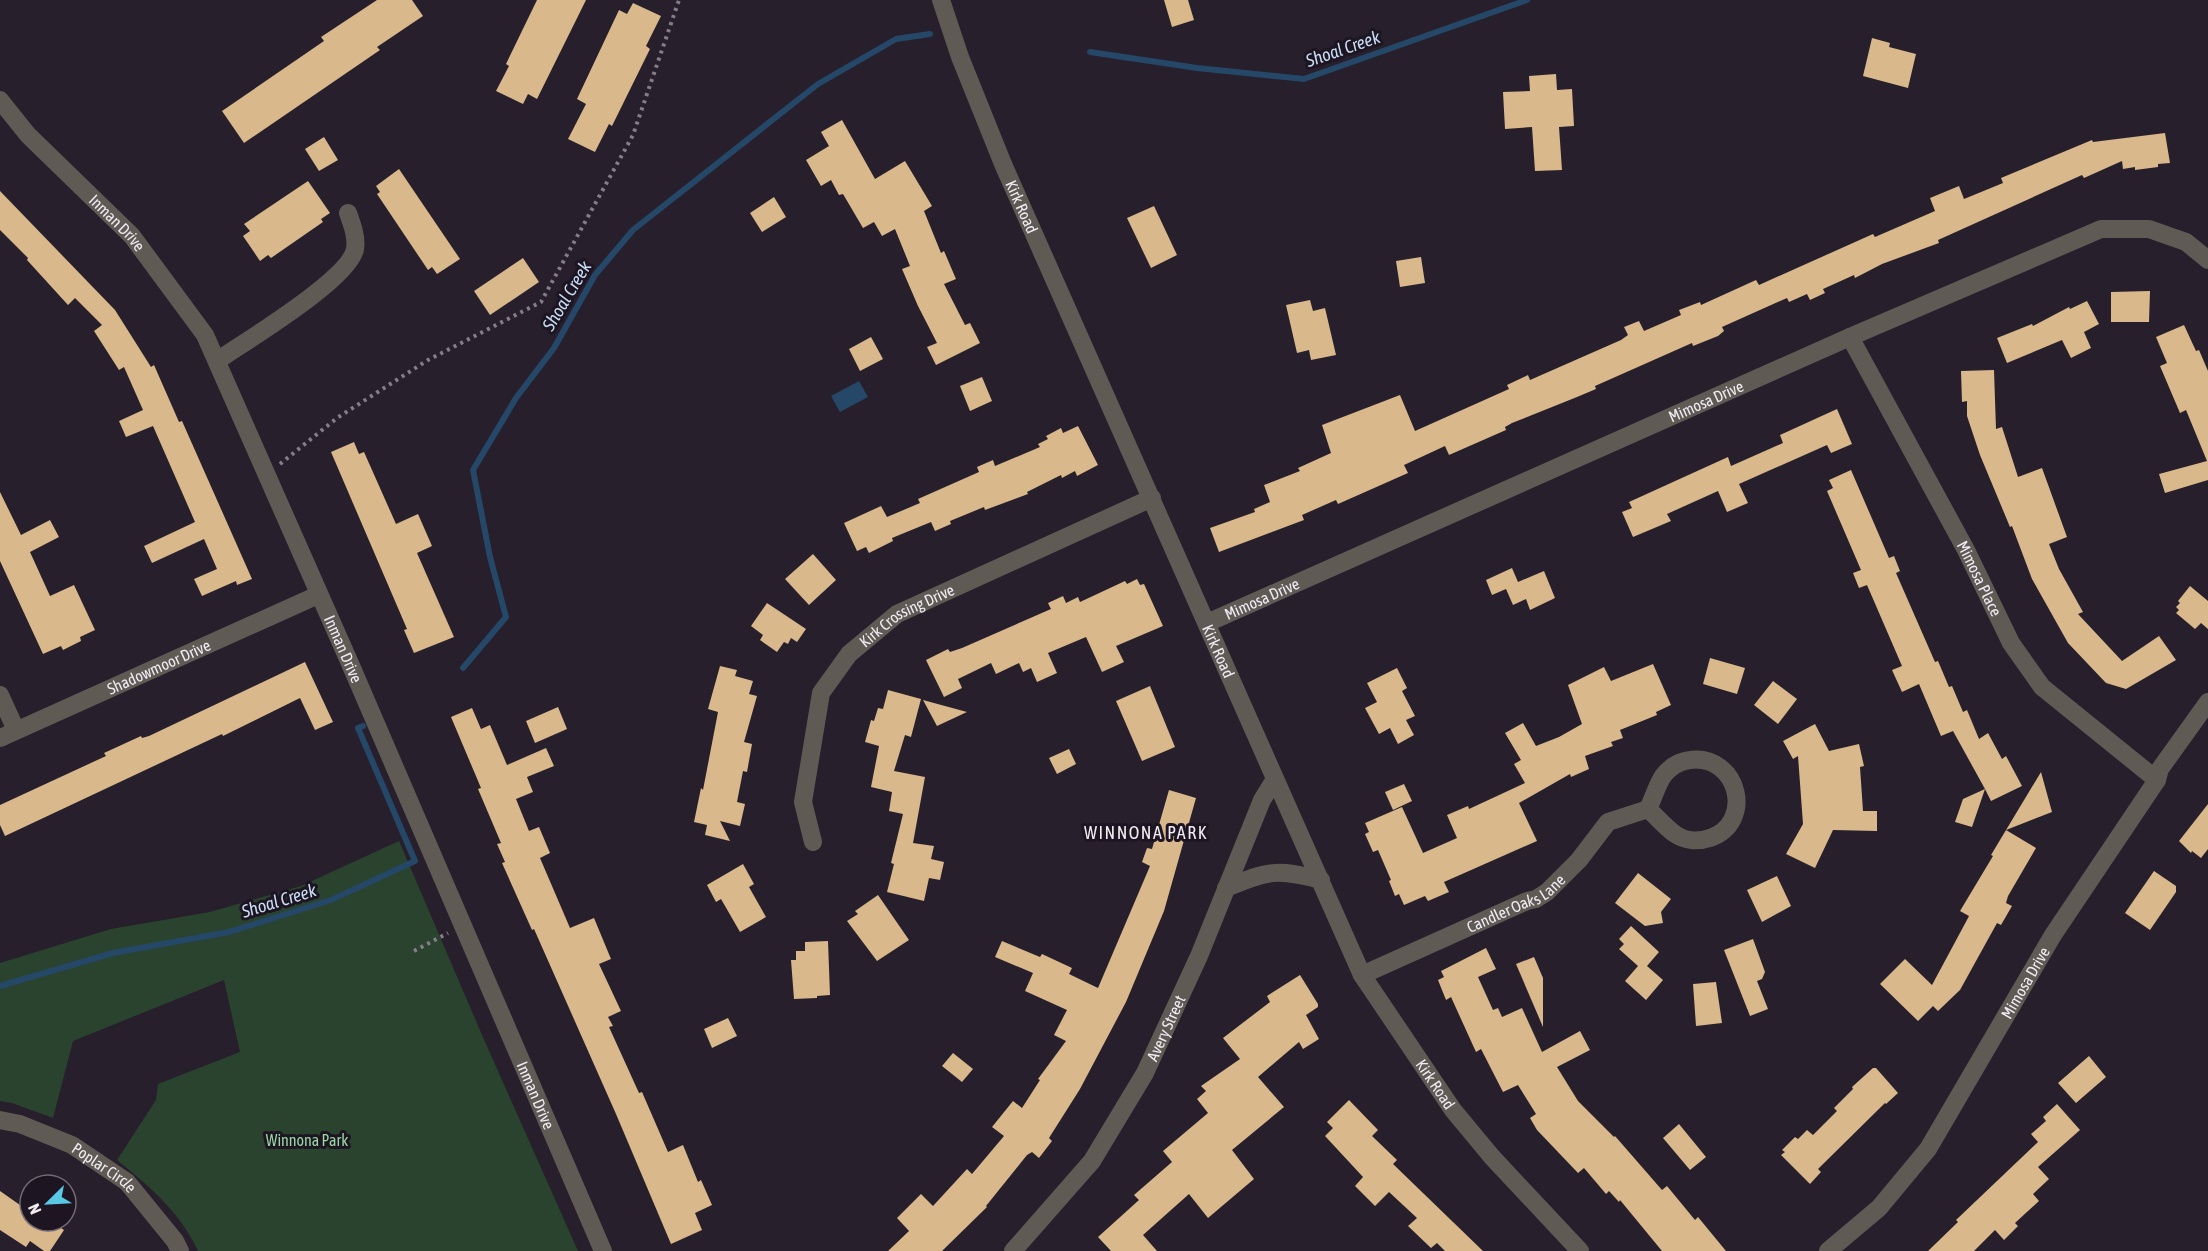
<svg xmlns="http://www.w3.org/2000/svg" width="2208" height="1251" font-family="'Asap Condensed',sans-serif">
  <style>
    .green { fill: #2a432e }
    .water { fill: #254768 }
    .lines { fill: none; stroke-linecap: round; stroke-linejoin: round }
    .stream { stroke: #254768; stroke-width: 6 }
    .building { fill: #d9b88c }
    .path { stroke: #847e88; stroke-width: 4; stroke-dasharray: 3 4.5; stroke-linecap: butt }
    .minor { stroke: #5f5a54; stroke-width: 18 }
    .labels { text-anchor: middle; stroke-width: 6; stroke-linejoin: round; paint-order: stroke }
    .street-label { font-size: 16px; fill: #f1ecf4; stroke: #1d1521 }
    .park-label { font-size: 16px; fill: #98d8a3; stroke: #1d1521 }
    .water-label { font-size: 18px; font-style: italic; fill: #c8def5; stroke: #1d1521 }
    .neighbourhood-label { font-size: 18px; letter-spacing: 1.5px; fill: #f1ecf4; stroke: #1d1521 }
  </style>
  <rect width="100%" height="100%" fill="#271f2b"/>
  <!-- green -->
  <path class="green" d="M399 841 482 1035 578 1251H198C181 1213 148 1185 117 1160L156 1100 158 1084 240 1052 224 980 73 1041 53 1118 12 1103 0 1101V963L111 929 210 912 301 886Z"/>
  <!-- water -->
  <path class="water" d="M859 381 868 397 840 412 831 396Z"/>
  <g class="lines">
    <!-- stream -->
    <path class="stream" d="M1090 52 1197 68 1304 79 1527 0
      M463 668 506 617 490 557 473 470 516 398 554 348 595 275 633 230 818 84 896 39 930 34
      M0 986 113 953 229 932 331 900 415 861 358 728 363 726"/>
  </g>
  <!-- building -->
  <path class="building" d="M377 0H412L423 16 377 47 380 50 244 143 222 111 324 41 321 37Z
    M537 0H586L537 99 528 94 523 104 496 91 509 66 506 64Z
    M1164 0H1188L1194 20 1172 27Z
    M633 3 661 16 646 46 650 49 612 126 609 124 595 152 568 139 586 104 577 99 619 10 627 14Z
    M1872 38 1890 43 1889 47 1916 54 1908 88 1863 76Z
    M1556 74 1557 90 1572 89 1574 126 1559 127 1562 170 1535 171 1532 127 1505 129 1503 92 1530 91 1529 76Z
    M842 120 875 179 905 161 932 206 924 211 941 253 944 251 956 279 944 284 965 325 970 323 980 343 936 365 927 347 937 343 918 306 902 269 910 266 895 229 882 236 874 222 863 228 843 194 839 195 831 180 821 186 806 160 829 146 821 132Z
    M2165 133 2170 163 2158 164V167L2135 170V167L2123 169 2122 161 2084 178 2082 175 1938 240 1939 243 1882 264 1855 278 1854 275 1823 289 1825 293 1810 300 1807 294 1789 302 1787 298 1722 327 1724 331 1718 336 1693 346 1692 343 1595 386 1596 389 1577 397 1512 423 1505 427 1506 430 1449 455 1445 446 1404 465 1408 473 1338 504 1336 500 1302 515 1304 520 1219 552 1210 528 1255 512 1254 509 1270 502 1264 485 1300 471 1298 468 1331 453 1322 425 1400 395 1415 431 1509 389 1507 385 1528 375 1530 380 1621 340 1628 335 1624 327 1639 321 1644 331 1681 315 1679 310 1700 302 1701 305 1756 280 1759 285 1873 234 1875 237 1935 211 1930 198 1959 186 1964 199 2003 183 2001 178 2092 140 2093 142Z
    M324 137 338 160 319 171 305 149Z
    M399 169 460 259 437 274 432 267 428 270 377 194 380 192 376 186Z
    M308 181 330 213 321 219 323 222 271 258 268 255 260 261 243 236 250 231 244 224Z
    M0 191 115 310 151 367 154 365 179 422 182 421 252 579 237 585 236 581 202 596 194 579 217 569 204 539 152 563 144 546 195 522 153 426 126 437 119 421 143 410 124 367 119 370 94 331 102 325 75 298 68 305 27 260 28 258 0 230Z
    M774 197 786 217 762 232 750 213Z
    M1154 206 1177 255 1151 268 1127 218Z
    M1421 257 1425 283 1400 287 1396 261Z
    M523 258 539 282 490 315 474 291Z
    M2150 291 2149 322H2111V292Z
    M1310 300 1313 311 1325 308 1336 355 1311 360 1309 350 1297 353 1286 305Z
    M2087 301 2099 324 2084 332 2091 348 2071 358 2062 340 2007 363 1997 338 2032 324 2033 326 2069 307 2070 309Z
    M2184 325 2196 351 2199 350 2208 371V480L2165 493 2159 474 2207 461 2186 410 2180 413 2160 366 2167 363 2156 337Z
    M871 337 883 359 860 371 849 349Z
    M1994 370 1996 429 2002 427 2018 477 2042 468 2067 537 2049 544 2059 569 2083 612 2078 614 2122 661 2159 636 2176 660 2126 689 2106 683 2068 643 2032 579 2012 526 2010 527 1980 455 1967 416V401L1962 402 1961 371Z
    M982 377 992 401 970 411 960 386Z
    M1837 409 1852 444 1831 453 1827 445 1739 484 1748 503 1727 512 1718 491 1667 514 1671 521 1633 537 1622 512 1632 508 1629 502 1728 457 1731 466 1783 443 1780 435Z
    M1078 426 1098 465 1077 476 1075 471 1062 478 1061 475 1027 492 1028 494 985 510 984 507 950 521 951 524 935 531 931 522 892 538 893 541 869 553 866 547 857 551 844 523 881 506 887 517 920 503 918 499 979 472 977 467 993 460 995 466 1040 447 1038 444 1048 439 1046 436 1061 428 1063 433Z
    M354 442 359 454 364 452 396 524 418 514 432 546 417 553 454 637 414 653 404 630 407 629 331 452Z
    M1851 470 1889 558 1894 556 1900 571 1896 573 1935 662 1938 661 1949 687 1952 686 1963 712 1967 710 1979 739 1988 733 2002 759 2006 756 2022 786 1991 801 1985 789 1972 827 1955 822 1963 799 1985 789 1953 731 1941 736 1919 684 1902 692 1892 670 1902 666 1867 585 1859 588 1853 573 1861 570 1827 491 1833 488 1829 480Z
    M0 492 21 535 50 520 59 537 30 552 50 596 74 585 95 630 80 637 81 641 63 650 61 646 43 654 0 561Z
    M813 554 836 580 809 605 785 579Z
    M1512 568 1518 582 1544 571 1555 598 1530 610 1526 599 1513 605 1506 589 1492 595 1486 580Z
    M1137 579 1140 585 1144 584 1163 626 1116 646 1124 662 1102 672 1086 637 1048 653 1057 673 1037 682 1031 668 1023 672 1019 663 996 674 991 663 958 679 962 688 944 697 926 660 948 649 950 652 962 648 1051 609 1048 603 1063 596 1066 603 1078 597 1080 602 1125 581 1127 584Z
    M2190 586 2208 601V629L2201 623 2195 629 2176 613 2179 610 2176 607 2180 603 2178 601Z
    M767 603 806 629 797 642 791 638 788 644 784 642 777 652 760 640 763 635 751 626Z
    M1710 658 1745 668 1737 694 1703 684Z
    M305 662 333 722 315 730 300 698 223 736 222 734 5 836 0 825V805L106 756 104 753 141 736 142 738 149 736Z
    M1653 664 1671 705 1656 712 1657 715 1620 730 1623 738 1611 742 1613 746 1585 756 1589 769 1571 777 1570 774 1519 803 1537 841 1444 882 1449 892 1428 901 1425 896 1404 905 1399 894 1395 896 1389 881 1391 880 1378 850 1373 852 1365 834 1369 832 1365 823 1402 807 1423 853 1457 838 1447 815 1468 806 1469 809 1525 783 1514 764 1521 760 1505 733 1523 723 1536 746 1559 737 1582 724 1568 685 1604 667 1611 681Z
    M720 666 737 670 735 676 753 681 749 694 757 696 744 742 752 744 747 772 743 771 737 802 745 804 740 826 720 821 730 841 705 835 707 825 694 822 701 788 703 790 718 712 708 709Z
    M1397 668 1407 688 1402 691 1415 716 1406 720 1414 735 1398 744 1390 728 1379 734 1365 708 1377 702 1367 683Z
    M1773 681 1797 699 1778 724 1754 705Z
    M1150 686 1175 747 1142 761 1116 701Z
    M888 690 921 699 911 737 905 735 894 771 925 777 913 843 934 846 931 859 944 862 940 880 929 878 924 901 887 892 894 864 891 863 903 814 889 811 892 792 871 787 879 746 865 742 871 720 874 721 878 708 883 709Z
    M923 700 967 712 937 726Z
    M558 707 567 729 535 743 526 721Z
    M472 708 481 729 490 725 507 765 546 748 554 766 527 777 533 792 516 799 529 831 539 827 550 853 540 858 570 928 594 918 611 959 599 964 621 1011 608 1017 613 1026 609 1027 639 1093 642 1092 668 1152 683 1145 698 1182 701 1180 712 1205 695 1213 702 1230 671 1244 616 1114 534 929 532 930 502 863 505 862 497 844 501 843 478 789 481 788 451 717Z
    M1815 724 1829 751 1859 744 1864 766 1860 767 1863 811H1877V831L1833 830 1815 868 1786 854 1803 824 1798 756 1793 759 1783 741Z
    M1069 749 1076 764 1057 774 1049 758Z
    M2041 772 2052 812 2006 830 2036 848 2008 896 2006 903 2012 906 2001 925 1997 923 1960 990 1938 1011 1933 1006 1918 1021 1880 984 1905 959 1932 985 1968 918 1969 916 1960 911 1993 856 1991 855Z
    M1404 784 1412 801 1393 810 1385 792Z
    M1169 790 1196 798 1164 911 1126 1002 1080 1089 1049 1138 1052 1141 1039 1158 1032 1152 1027 1155 986 1206 987 1207 942 1251H888L909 1231 897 1218 921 1194 933 1206 967 1169 972 1174 1004 1136 992 1127 1013 1101 1022 1108 1040 1080 1038 1079 1066 1041 1054 1035 1067 1010 1025 991 1033 973 995 957 1002 941 1040 957 1042 954 1072 968 1069 974 1098 988 1150 866 1142 862 1147 848 1152 849Z
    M2208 804V849L2201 858 2192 851 2191 853 2179 841Z
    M743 864 754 884 749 887 766 917 740 932 721 899 716 902 707 885Z
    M2154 871 2176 886V892L2150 930 2125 913Z
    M1638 873 1671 899 1661 912 1663 923 1645 926 1615 903Z
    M1777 876 1791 906 1762 922 1747 890Z
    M878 895 909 940 877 961 847 921 858 914 855 911Z
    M1631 926 1659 952 1647 966 1663 980 1646 1000 1625 981 1638 966 1619 949 1624 944 1619 939Z
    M1753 939 1765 972 1762 979 1757 981 1768 1009 1750 1016 1724 950Z
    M828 941 830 995 817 996V998L794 999 791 960H796V951H805V942Z
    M1486 948 1496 969 1478 977 1493 1010 1498 1008 1502 1017 1522 1008 1542 1052 1580 1031 1590 1050 1557 1067 1578 1101 1614 1137 1615 1136 1662 1190 1667 1186 1695 1220 1698 1217 1726 1251H1662L1620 1200 1619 1202 1609 1191 1606 1194 1584 1168 1578 1173 1537 1130 1530 1118 1536 1114 1518 1085 1503 1092 1481 1049 1476 1052 1451 997 1446 1000 1438 980 1444 977 1441 971Z
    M1534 957 1543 978V1027L1516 964Z
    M1300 975 1318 1004V1007L1306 1015 1319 1039 1303 1049 1299 1042 1258 1077 1284 1107 1232 1150 1254 1179 1208 1218 1189 1194 1143 1235 1157 1251H1111L1098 1237 1139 1200 1134 1195 1172 1162 1163 1151 1208 1113 1197 1099 1206 1091 1201 1086 1240 1059 1223 1038 1270 1002 1267 996Z
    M1716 982 1722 1023 1696 1026 1693 984Z
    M728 1018 737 1036 712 1048 704 1029Z
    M953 1053 973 1069 962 1082 942 1066Z
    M2089 1056 2106 1077 2076 1103 2058 1083Z
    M1873 1068H1876L1898 1093 1886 1104 1885 1103 1818 1169 1821 1172 1810 1184 1781 1155 1785 1152 1782 1150 1795 1137 1798 1139 1807 1130 1813 1135 1837 1111 1834 1108 1853 1089 1852 1087Z
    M1349 1100 1378 1130 1372 1136 1397 1160 1393 1164 1483 1251H1445L1437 1243 1431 1248 1408 1226 1417 1218 1389 1192 1375 1206 1355 1186 1363 1177 1325 1136 1333 1128 1327 1122Z
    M2057 1104 2080 1130 2038 1167 2049 1179 2033 1194 2039 1201 2015 1223 2018 1226 2004 1240 1995 1230 1974 1251H1928L1958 1222 1956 1220 2038 1142 2031 1134 2046 1121 2043 1117Z
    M1679 1124 1706 1157 1690 1170 1663 1138Z
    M0 1191 30 1212V1221H51L64 1230 50 1251H44L30 1241 26 1247 0 1230Z"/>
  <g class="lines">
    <!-- path -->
    <path class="path" d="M280 464 337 418 428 360 541 302 633 135 679 0
      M414 951 448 933"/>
    <!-- minor -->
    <g class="minor">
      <path id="s1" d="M941 0 960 57 1003 164 1362 975 1453 1110 1492 1157 1580 1251"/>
      <path id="s2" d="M0 100 28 135 132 236 205 335 352 668 603 1251"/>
      <path id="s3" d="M1850 337 1966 550 2011 643 2042 687 2157 780"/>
      <path d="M217 361C244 342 350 279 355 249 357 237 352 224 348 213"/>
      <path id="s4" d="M1207 623 1850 337 2101 229H2149L2186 242 2208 260"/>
      <path d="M0 695 16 730"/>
      <path id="s5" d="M0 738 318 595"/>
      <path id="s6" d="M813 842 803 802 821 693 849 654 897 614 1152 498"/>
      <path d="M1226 888C1268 871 1276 868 1321 880"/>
      <path id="s7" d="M1362 975 1527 901 1536 899 1547 892 1579 860 1608 822 1648 809C1657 817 1665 827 1675 834 1685 841 1698 842 1710 838 1755 823 1739 754 1690 760 1680 761 1670 767 1663 776 1657 785 1653 799 1648 809"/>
      <path id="s8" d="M0 1120 20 1124 72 1145 127 1182 175 1241 180 1251"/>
      <path id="s9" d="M1013 1251 1092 1161 1145 1073 1199 956 1262 800 1275 779"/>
      <path id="s10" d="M1828 1251 1879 1208 1928 1149 2053 935 2157 780 2160 769 2208 702"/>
    </g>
  </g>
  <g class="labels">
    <!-- street labels -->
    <g class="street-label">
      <text dy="6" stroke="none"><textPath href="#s1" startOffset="222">Kirk Road</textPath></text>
      <text dy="6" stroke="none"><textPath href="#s2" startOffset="170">Inman Drive</textPath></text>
      <text dy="6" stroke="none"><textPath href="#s4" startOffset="546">Mimosa Drive</textPath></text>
      <text dy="6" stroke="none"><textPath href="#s3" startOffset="274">Mimosa Place</textPath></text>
      <text dy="6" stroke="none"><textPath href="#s4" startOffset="60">Mimosa Drive</textPath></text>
      <text dy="6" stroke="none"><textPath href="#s6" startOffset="270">Kirk Crossing Drive</textPath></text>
      <text dy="6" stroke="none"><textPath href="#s2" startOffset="656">Inman Drive</textPath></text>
      <text dy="6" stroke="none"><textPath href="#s1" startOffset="708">Kirk Road</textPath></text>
      <text dy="6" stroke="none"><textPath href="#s5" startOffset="174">Shadowmoor Drive</textPath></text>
      <text dy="6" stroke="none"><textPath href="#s7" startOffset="170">Candler Oaks Lane</textPath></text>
      <text dy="6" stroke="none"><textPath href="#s10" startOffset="336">Mimosa Drive</textPath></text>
      <text dy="6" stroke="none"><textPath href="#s9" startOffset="272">Avery Street</textPath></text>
      <text dy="6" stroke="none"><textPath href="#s1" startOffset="1194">Kirk Road</textPath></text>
      <text dy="6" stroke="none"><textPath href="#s2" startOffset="1142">Inman Drive</textPath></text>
      <text dy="6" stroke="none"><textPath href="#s8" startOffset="116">Poplar Circle</textPath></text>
    </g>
    <!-- park labels -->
    <g class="park-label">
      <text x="307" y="1146">Winnona Park</text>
    </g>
    <!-- water labels -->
    <g class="water-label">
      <text transform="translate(1343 49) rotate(-19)" y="6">Shoal Creek</text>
      <text transform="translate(567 296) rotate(-59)" y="6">Shoal Creek</text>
      <text transform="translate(279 901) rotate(-17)" y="6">Shoal Creek</text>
    </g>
    <!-- neighbourhood labels -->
    <g class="neighbourhood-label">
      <text x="1146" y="839">WINNONA PARK</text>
    </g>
  </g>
  <!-- north arrow -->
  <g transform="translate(48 1203) rotate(246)"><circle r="28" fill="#1d1521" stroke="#726b75" stroke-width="1.5"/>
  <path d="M0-4.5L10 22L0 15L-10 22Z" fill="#59c8e4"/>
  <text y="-9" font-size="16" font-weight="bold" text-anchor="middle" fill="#f1ecf4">N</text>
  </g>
</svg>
